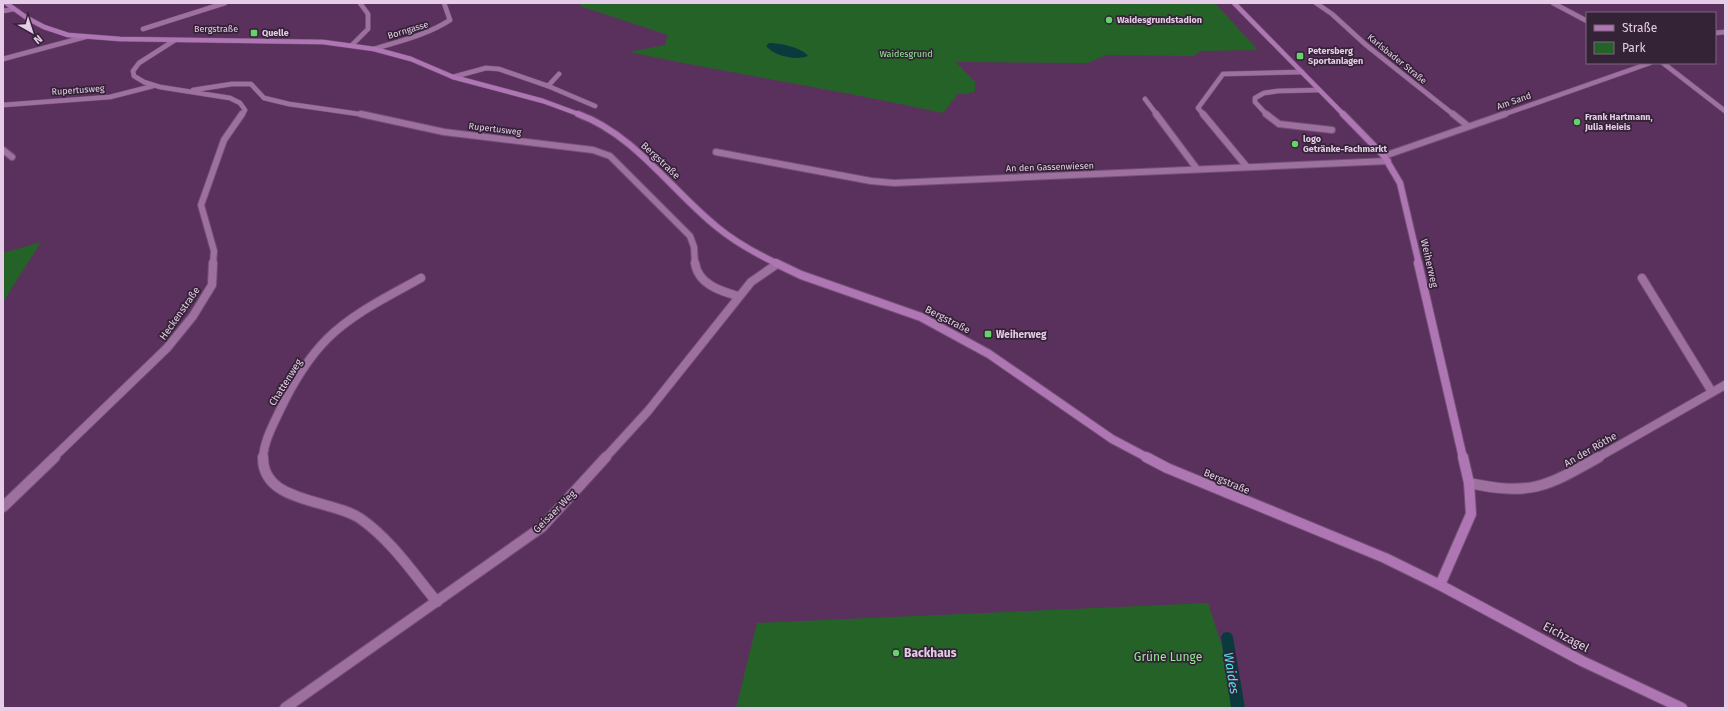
<svg xmlns="http://www.w3.org/2000/svg" width="1728" height="711" font-family="'Fira Sans',sans-serif">
  <style>
    .green { fill: #256228 }
    .water { fill: #0a3a3e }
    .lines { fill: none; stroke-linecap: round; stroke-linejoin: round }
    .stream { fill: #0a3a3e; fill-rule: evenodd }
    .lane-far1-casing { stroke: #735076; stroke-width: 5.5 }
    .lane-casing { stroke: #735076; stroke-width: 8 }
    .street-far3-casing { stroke: #735076; stroke-width: 5.5 }
    .street-far2-casing { stroke: #735076; stroke-width: 8 }
    .street-far1-casing { stroke: #735076; stroke-width: 10 }
    .street-casing { stroke: #735076; stroke-width: 12 }
    .secondary-far3-casing { stroke: #735076; stroke-width: 5.5 }
    .secondary-far2-casing { stroke: #735076; stroke-width: 8 }
    .secondary-far1-casing { stroke: #735076; stroke-width: 10 }
    .secondary-casing { stroke: #735076; stroke-width: 12 }
    .lane-far1 { stroke: #9d70a0; stroke-width: 4.5 }
    .lane { stroke: #9d70a0; stroke-width: 6 }
    .street-far3 { stroke: #9d70a0; stroke-width: 4.5 }
    .street-far2 { stroke: #9d70a0; stroke-width: 6 }
    .street-far1 { stroke: #9d70a0; stroke-width: 8 }
    .street { stroke: #9d70a0; stroke-width: 10 }
    .secondary-far3 { stroke: #ae77b3; stroke-width: 4.5 }
    .secondary-far2 { stroke: #ae77b3; stroke-width: 6 }
    .secondary-far1 { stroke: #ae77b3; stroke-width: 8 }
    .secondary { stroke: #ae77b3; stroke-width: 10 }
    .poi-dot { fill: #64d468; stroke: #342236; stroke-width: 1.5 }
    .labels { text-anchor: middle; stroke-width: 3.5; stroke-linejoin: round; paint-order: stroke }
    .far-poi-label { font-size: 9px; font-weight: bold; fill: #e5cce7; stroke: #342236; text-anchor: start }
    .far-street-label { font-size: 9px; fill: #e5cce7; stroke: #342236 }
    .far-park-label { font-size: 9px; fill: #91ec91; stroke: #342236 }
    .street-label { font-size: 10px; fill: #e5cce7; stroke: #342236 }
    .poi-label { font-size: 10px; font-weight: bold; fill: #e5cce7; stroke: #342236; text-anchor: start }
    .near-street-label { font-size: 12px; fill: #e5cce7; stroke: #342236 }
    .near-poi-label { font-size: 12px; font-weight: bold; fill: #e5cce7; stroke: #342236; text-anchor: start }
    .near-park-label { font-size: 12px; fill: #91ec91; stroke: #342236 }
    .near-water-label { font-size: 13px; font-style: italic; fill: #53e3f0; stroke: #342236 }
  </style>
  <rect width="100%" height="100%" fill="#5a315d"/>
  <!-- green -->
  <path class="green" d="M578 3H1215L1258 50 1200 51 1194 56 1106 55 1088 63 956 62 975 82V91L968 94H958L943 113C839 90 734 74 629 52L665 45 668 35 583 7Z
    M41 242 3 302V253Z
    M1208 603 1242 708H736L757 623Z"/>
  <!-- water -->
  <path class="water" d="M769 43C779 43 801 47 808 56 796 61 774 56 766 46Z"/>
  <g class="lines">
    <!-- stream -->
    <path class="stream" d="M1227 632 1231 633 1233 637 1245 708H1231L1221 637 1223 633Z"/>
    <defs>
      <path id="lane-far1" d="M3 11 14 9
        M548 86 595 106
        M1145 99 1157 115
        M1204 115 1198 108 1223 74 1302 72
        M1267 115 1255 102V98L1264 93 1278 91 1319 90"/>
      <path id="lane" d="M1156 114 1197 169
        M1203 114 1247 167
        M1266 114 1279 124 1332 130"/>
      <path id="street-far3" d="M1316 3 1332 14 1366 45 1454 115
        M1553 3 1587 21
        M143 29 225 3
        M1715 33 1725 32
        M175 40 139 63 133 71 134 76 144 82 160 87 230 98 240 103 245 110 242 115
        M352 45 368 29V14L360 3
        M374 49C400 41 427 35 450 20L444 3
        M3 59 85 37
        M1663 63 1725 111
        M453 77 486 68 499 69 548 86 559 74
        M193 90 232 84H251L264 98 289 104 366 115
        M3 105 110 97 153 86
        M1502 115 1650 63"/>
      <path id="street-far2" d="M361 114 444 132 593 150 610 156 690 236 694 247 695 264
        M1453 114 1468 126
        M3 150 12 157
        M716 152 871 181 894 183 1388 161
        M1384 156 1505 114
        M213 264 214 251 201 205 224 140 242 114"/>
      <path id="street-far1" d="M695 263C698 284 720 291 738 296
        M1642 278 1712 392
        M53 458 167 348 193 316 212 285 213 263
        M263 458C264 441 273 425 280 410 292 385 307 359 327 339 353 313 389 296 421 278
        M605 458 648 411 751 282 777 264
        M1597 458 1725 385"/>
      <path id="street" d="M263 457C262 504 333 499 361 519 392 541 413 573 437 602
        M1469 483C1531 496 1546 487 1599 457
        M3 507 55 457
        M285 708 542 527 606 457"/>
      <path id="secondary-far3" d="M6 3 27 18 44 27 68 35 120 39 323 42 374 49 411 59 453 77 543 101 581 115
        M1234 3 1344 115"/>
      <path id="secondary-far2" d="M578 114C634 134 672 191 717 227 735 242 757 254 778 264
        M1343 114 1384 156 1400 183 1419 264"/>
      <path id="secondary-far1" d="M776 263 801 275 921 317 989 354 1112 439 1148 458
        M1418 263 1463 458"/>
      <path id="secondary" d="M1146 457 1167 468 1385 558 1440 585 1582 661 1682 708
        M1440 585 1471 514 1469 483 1463 457"/>
    </defs>
    <!-- lane-far1 casing -->
    <use href="#lane-far1" class="lane-far1-casing"/>
    <!-- lane casing -->
    <use href="#lane" class="lane-casing"/>
    <!-- street-far3 casing -->
    <use href="#street-far3" class="street-far3-casing"/>
    <!-- street-far2 casing -->
    <use href="#street-far2" class="street-far2-casing"/>
    <!-- street-far1 casing -->
    <use href="#street-far1" class="street-far1-casing"/>
    <!-- street casing -->
    <use href="#street" class="street-casing"/>
    <!-- secondary-far3 casing -->
    <use href="#secondary-far3" class="secondary-far3-casing"/>
    <!-- secondary-far2 casing -->
    <use href="#secondary-far2" class="secondary-far2-casing"/>
    <!-- secondary-far1 casing -->
    <use href="#secondary-far1" class="secondary-far1-casing"/>
    <!-- secondary casing -->
    <use href="#secondary" class="secondary-casing"/>
    <!-- lane-far1 -->
    <use href="#lane-far1" class="lane-far1"/>
    <!-- lane -->
    <use href="#lane" class="lane"/>
    <!-- street-far3 -->
    <use href="#street-far3" class="street-far3"/>
    <!-- street-far2 -->
    <use href="#street-far2" class="street-far2"/>
    <!-- street-far1 -->
    <use href="#street-far1" class="street-far1"/>
    <!-- street -->
    <use href="#street" class="street"/>
    <!-- secondary-far3 -->
    <use href="#secondary-far3" class="secondary-far3"/>
    <!-- secondary-far2 -->
    <use href="#secondary-far2" class="secondary-far2"/>
    <!-- secondary-far1 -->
    <use href="#secondary-far1" class="secondary-far1"/>
    <!-- secondary -->
    <use href="#secondary" class="secondary"/>
  </g>
  <!-- markers -->
  <g class="poi-dot">
    <circle cx="1109" cy="20" r="4"/>
    <rect x="250" y="29" width="8" height="8" rx="2"/>
    <rect x="1296" y="52" width="8" height="8" rx="2"/>
    <circle cx="1577" cy="122" r="4"/>
    <circle cx="1295" cy="144" r="4"/>
    <rect x="984" y="330" width="8" height="8" rx="2"/>
    <circle cx="896" cy="653" r="4"/>
  </g>
  <g class="labels">
    <!-- far-poi labels -->
    <g class="far-poi-label">
      <text x="1117" y="23">Waidesgrundstadion</text>
      <text x="262" y="36">Quelle</text>
      <text x="1308" y="54">Petersberg<tspan x="1308" dy="10">Sportanlagen</tspan></text>
      <text x="1585" y="120">Frank Hartmann,<tspan x="1585" dy="10">Julia Heieis</tspan></text>
      <text x="1303" y="142">logo<tspan x="1303" dy="10">Getränke-Fachmarkt</tspan></text>
    </g>
    <!-- far-street labels -->
    <g class="far-street-label">
      <text x="216" y="32">Bergstraße</text>
      <text transform="translate(408 30) rotate(-17)" y="3">Borngasse</text>
      <text transform="translate(1397 59) rotate(39)" y="3">Karlsbader Straße</text>
      <text transform="translate(78 90) rotate(-4)" y="3">Rupertusweg</text>
      <text transform="translate(1514 101) rotate(-19)" y="3">Am Sand</text>
      <text transform="translate(495 129) rotate(7)" y="3">Rupertusweg</text>
      <text transform="translate(1050 167) rotate(-2)" y="3">An den Gassenwiesen</text>
    </g>
    <!-- far-park labels -->
    <g class="far-park-label">
      <text x="906" y="57">Waidesgrund</text>
    </g>
    <!-- street labels -->
    <g class="street-label">
      <text transform="translate(661 160) rotate(43)" y="4">Bergstraße</text>
      <text transform="translate(1430 263) rotate(77)" y="4">Weiherweg</text>
      <text transform="translate(179 313) rotate(-55)" y="4">Heckenstraße</text>
      <text transform="translate(948 319) rotate(27)" y="4">Bergstraße</text>
      <text transform="translate(285 382) rotate(-58)" y="4">Chattenweg</text>
      <text transform="translate(1590 449) rotate(-30)" y="4">An der Röthe</text>
      <text transform="translate(1227 481) rotate(23)" y="4">Bergstraße</text>
      <text transform="translate(554 511) rotate(-45)" y="4">Geisaer Weg</text>
    </g>
    <!-- poi labels -->
    <g class="poi-label">
      <text x="996" y="338">Weiherweg</text>
    </g>
    <!-- near-street labels -->
    <g class="near-street-label">
      <text transform="translate(1566 637) rotate(28)" y="4">Eichzagel</text>
    </g>
    <!-- near-poi labels -->
    <g class="near-poi-label">
      <text x="904" y="657">Backhaus</text>
    </g>
    <!-- near-park labels -->
    <g class="near-park-label">
      <text x="1168" y="661">Grüne Lunge</text>
    </g>
    <!-- near-water labels -->
    <g class="near-water-label">
      <text transform="translate(1232 673) rotate(81)" y="5">Waides</text>
    </g>
  </g>
  <!-- border -->
  <rect width="1728" height="711" fill="none" stroke="#e5cce7" stroke-width="8"/>
  <!-- legend -->
  <rect x="1586" y="12" width="130" height="52" fill="#342236" stroke="#7b667d"/>
  <rect x="1594" y="25" width="20" height="6" fill="#ae77b3" stroke="#7b667d"/>
  <text x="1622" y="32" font-size="12" fill="#e5cce7">Straße</text>
  <rect x="1594" y="42" width="20" height="12" fill="#256228" stroke="#7b667d"/>
  <text x="1622" y="52" font-size="12" fill="#e5cce7">Park</text>
  <!-- north arrow -->
  <g transform="translate(32 32) rotate(141)" stroke="#342236" stroke-width="3" paint-order="stroke">
  <path d="M0-3L7 15L0 10L-7 15Z" fill="#e5cce7"/>
  <text y="-6" font-size="11" font-weight="bold" text-anchor="middle" fill="#e5cce7">N</text>
  </g>
</svg>
